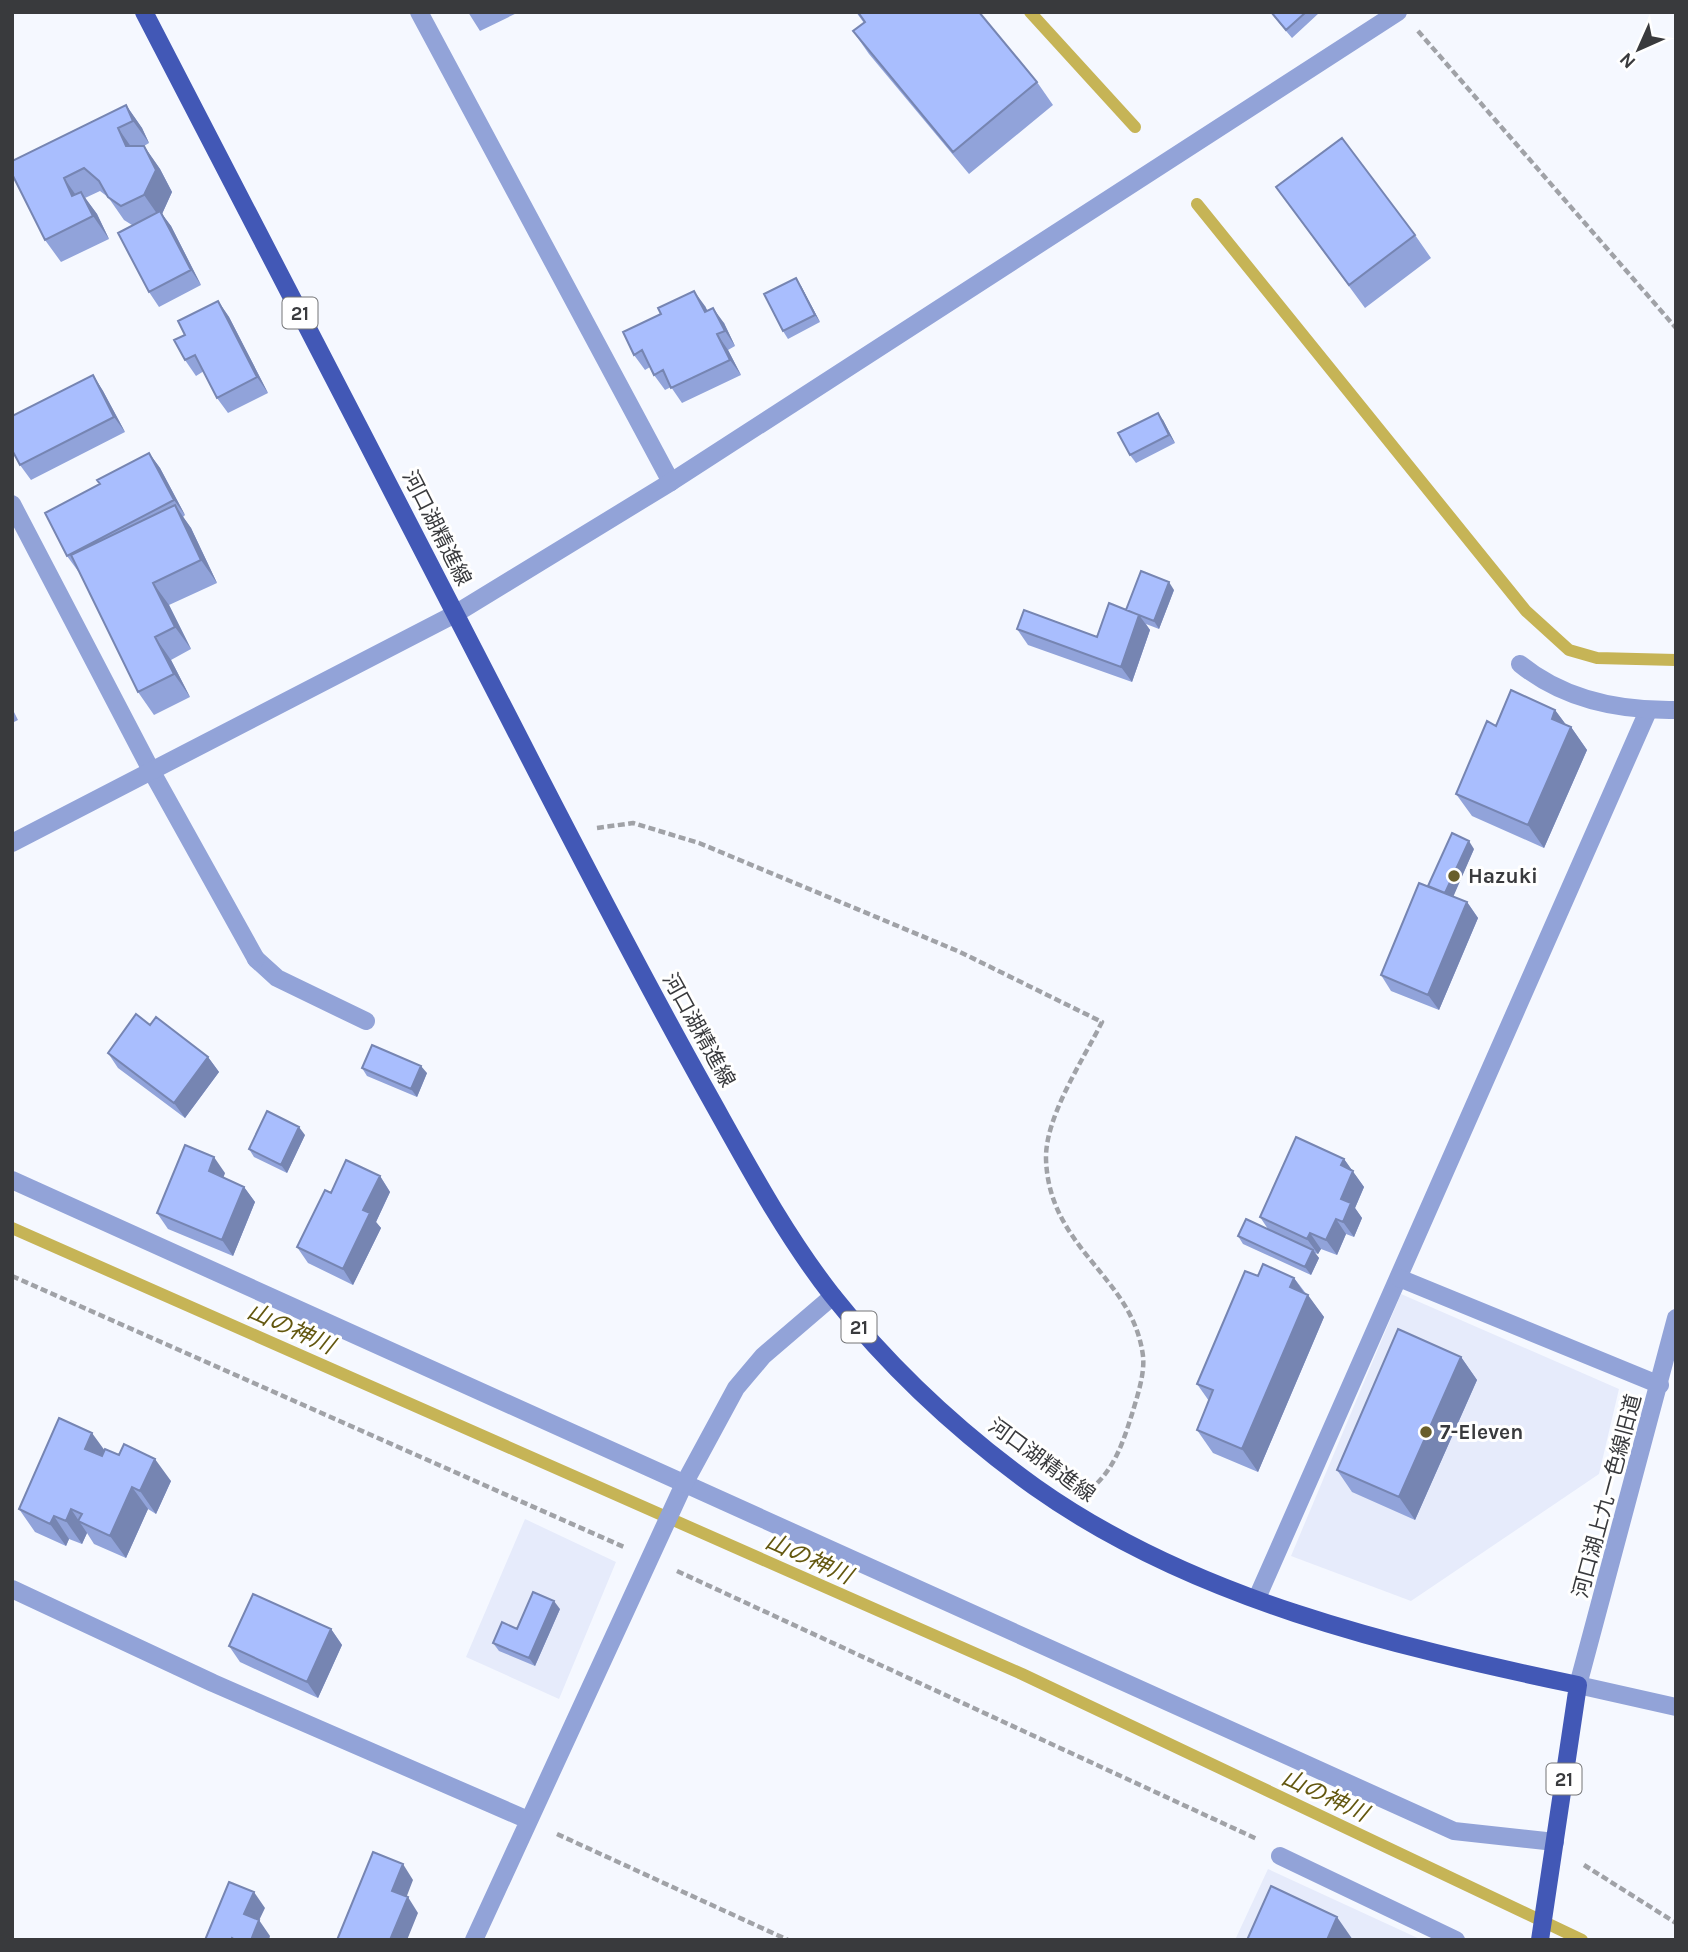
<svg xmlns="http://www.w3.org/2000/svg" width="1688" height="1952" font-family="Karla,'Noto Sans JP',sans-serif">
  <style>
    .built { fill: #e6ebfb }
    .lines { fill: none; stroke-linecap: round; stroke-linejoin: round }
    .stream { stroke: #c6b456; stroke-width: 12 }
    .path { stroke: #a0a2a7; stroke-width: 4.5; stroke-dasharray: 7 3.5; stroke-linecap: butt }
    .service { stroke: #92a3d8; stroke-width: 18 }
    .minor { stroke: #92a3d8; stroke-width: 18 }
    .tertiary { stroke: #92a3d8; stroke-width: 18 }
    .primary { stroke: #4258b6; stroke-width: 18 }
    .wall { fill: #91a3da }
    .shaded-wall { fill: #7685b2 }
    .building { fill: #a9befe; stroke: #7685b2; stroke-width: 2 }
    .poi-dot { fill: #685e2b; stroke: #fff; stroke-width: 2.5 }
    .labels { text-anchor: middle; stroke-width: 6; stroke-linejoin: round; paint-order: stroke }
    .shield { fill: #fff; stroke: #747577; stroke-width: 2 }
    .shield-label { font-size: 19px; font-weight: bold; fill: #393a3d }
    .street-label { font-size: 21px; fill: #393a3d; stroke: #fff }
    .poi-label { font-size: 21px; font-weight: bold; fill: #393a3d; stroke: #fff; text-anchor: start }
    .water-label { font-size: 23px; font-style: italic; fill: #63570f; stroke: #fff }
  </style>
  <rect width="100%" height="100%" fill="#f5f8ff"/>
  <!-- built -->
  <path class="built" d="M1401 1294 1619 1389 1599 1474 1411 1601 1291 1556Z
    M525 1519 616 1562 559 1699 466 1657Z
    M1268 1869 1422 1940H1235Z"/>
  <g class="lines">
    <!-- stream -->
    <path class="stream" d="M1030 12 1135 127
      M1197 204 1526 611 1569 650 1597 658 1676 660
      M12 1228 1022 1674 1582 1940"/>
    <!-- path -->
    <path class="path" d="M1418 31 1676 328
      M597 828 633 823 699 843 960 952 1102 1022C1083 1060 1045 1117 1046 1159 1049 1250 1133 1276 1143 1356 1145 1374 1137 1397 1132 1414 1123 1442 1115 1468 1092 1488
      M12 1276 624 1547
      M677 1571 1257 1839
      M557 1834 788 1940
      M1584 1865 1676 1923"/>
    <!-- service -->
    <path class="service" d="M419 12 671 482
      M256 959 277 978 366 1021
      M12 1180 1454 1831 1555 1842
      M12 1589 213 1683 528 1820
      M1257 1598 1648 711
      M1280 1856 1456 1940
      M474 1940 684 1484"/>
    <!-- minor -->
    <path class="minor" d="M12 504 152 772 256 959
      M1520 664C1563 699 1620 711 1676 710
      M1399 1278 1660 1385
      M684 1484 736 1388 763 1356 833 1296
      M1578 1685 1676 1707"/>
    <!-- tertiary -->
    <path class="tertiary" d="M12 843 455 614 671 482 1398 12
      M1578 1685 1676 1318"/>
    <!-- primary -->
    <path class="primary" d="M144 12C266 247 387 481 508 716 572 841 636 965 704 1087 744 1158 782 1231 832 1295 890 1368 960 1433 1035 1487 1193 1599 1392 1646 1578 1685L1540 1940"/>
  </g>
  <!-- wall -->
  <path class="wall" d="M468 12H519L480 31Z
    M856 12H979L1037 82 1053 105 969 174 869 54 853 31 864 23Z
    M1270 12H1318L1319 13 1292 38Z
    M126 105 142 128 149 143 144 146 160 169 172 192 162 214 171 226 201 285 159 307 149 292 132 225 124 220 108 197 100 191 85 198 97 214 109 239 61 262 45 240 12 174Z
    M1276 187 1415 235 1431 258 1365 308Z
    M801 286 820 322 788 339 783 331Z
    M218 301 229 317 268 393 228 413 217 398 204 371 196 376 185 360V335Z
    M705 306 707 311 724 323 735 346 728 350 741 375 682 403 671 387 665 390 654 375 650 367 645 370 634 355Z
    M93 375 103 391 125 432 31 480 20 465Z
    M1163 420 1175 443 1136 463 1130 455Z
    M149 453 160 468 185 515 183 517 191 528 217 583 169 605 191 649 171 660 190 697 154 715 138 692 79 571H78L67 556 100 484Z
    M1174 590 1159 629 1146 624 1150 630 1132 682 1028 645 1017 629 1097 637 1126 610Z
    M12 708 18 720 12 723Z
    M1555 710 1566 725 1571 727 1587 750 1544 848 1472 816 1456 794 1496 726Z
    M1474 849 1453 896 1467 902 1478 918 1439 1010 1391 991 1381 975 1428 886Z
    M150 1025 208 1057 219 1072 185 1118 118 1068 108 1053Z
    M362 1068 427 1073 417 1097 367 1076Z
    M305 1135 287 1173 254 1157 249 1149Z
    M1344 1159 1364 1187 1355 1208 1362 1218 1354 1237 1346 1234 1337 1255 1321 1249 1318 1254 1315 1253 1319 1258 1311 1275 1243 1244 1238 1236 1268 1229 1260 1217Z
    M225 1173 223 1177 244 1187 255 1202 233 1256 168 1229 157 1213Z
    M380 1176 390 1192 376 1222 381 1228 353 1285 308 1263 297 1247 331 1193Z
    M1258 1276 1294 1278 1324 1317 1258 1472 1213 1453 1197 1430 1209 1401 1197 1384Z
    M1461 1357 1477 1380 1415 1520 1352 1492 1337 1470Z
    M104 1450 171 1481 156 1514 148 1509 126 1558 94 1544 87 1533 82 1544 69 1539 66 1546 35 1532 19 1509Z
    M560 1609 535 1666 499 1651 493 1643 517 1629Z
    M331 1629 342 1645 318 1698 240 1662 229 1646Z"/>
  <!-- shaded-wall -->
  <path class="shaded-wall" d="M126 105 142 128 149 143 133 121Z
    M118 128 134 151 126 146Z
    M144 146 160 169 172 192 162 214 171 226 201 285 191 270 160 218 144 195Z
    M64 178 80 201 72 196Z
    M81 192 97 214 109 239 93 216Z
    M796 278 801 286 820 322 815 315Z
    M694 291 705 306 716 327 705 312Z
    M218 301 229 317 268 393 257 377Z
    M713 308 724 323 735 346 725 331Z
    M717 334 728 350 741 375 730 360Z
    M93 375 103 391 125 432 114 417Z
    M1158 413 1163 420 1175 443 1169 435Z
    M149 453 160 468 185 515 174 500Z
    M175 505 191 528 217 583 201 560Z
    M1169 582 1174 590 1159 629 1154 621Z
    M153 583 169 605 191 649 175 627Z
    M1139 615 1150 630 1132 682 1121 667Z
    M155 637 171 660 190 697 174 674Z
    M1555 710 1570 730 1571 727 1587 750 1544 848 1528 825 1552 719Z
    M1469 841 1474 849 1451 902 1445 894Z
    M1467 902 1478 918 1439 1010 1428 995Z
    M208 1057 219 1072 185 1118 174 1103Z
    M421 1066 427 1073 417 1097 411 1089Z
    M299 1127 305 1135 287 1173 281 1165Z
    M214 1157 225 1173 220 1187 209 1171Z
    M1344 1159 1364 1187 1355 1208 1362 1218 1354 1237 1343 1222 1341 1165Z
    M380 1176 390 1192 376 1222 381 1228 353 1285 343 1269 363 1210Z
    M244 1187 255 1202 233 1256 222 1240Z
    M1336 1219 1346 1234 1337 1255 1326 1240Z
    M1310 1233 1321 1249 1318 1254 1307 1239Z
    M1313 1250 1319 1258 1311 1275 1305 1267Z
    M1294 1278 1307 1297 1308 1295 1324 1317 1258 1472 1242 1449 1290 1287Z
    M1461 1357 1477 1380 1415 1520 1399 1497Z
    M92 1433 108 1455 101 1471 85 1449Z
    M155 1459 171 1481 156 1514 140 1491Z
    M132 1487 148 1509 126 1558 110 1536Z
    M71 1509 87 1533 82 1544 66 1521Z
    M54 1516 69 1539 66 1546 50 1524Z
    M554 1601 560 1609 535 1666 529 1658Z
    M331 1629 342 1645 318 1698 307 1682Z
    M403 1864 413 1880 403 1906 392 1891Z
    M254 1892 265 1908 255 1929 244 1914Z
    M408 1897 418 1913 407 1940H390Z
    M1337 1917 1353 1940H1327Z
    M259 1920 270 1936 269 1940H251Z"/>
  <!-- building -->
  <path class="building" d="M858 12H979L1037 82 953 152 853 31 865 22Z
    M1271 12H1306L1286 30Z
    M126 105 133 121 118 128 126 146H144L156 170 144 195 121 206 108 197 99 181 84 168 64 178 72 196 81 192 93 216 45 240 12 174V161Z
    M1342 138 1415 235 1349 285 1276 187Z
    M160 211 191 270 149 292 118 233Z
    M796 278 815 315 783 331 764 294Z
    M694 291 705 312 713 308 725 331 717 334 730 360 671 388 663 370 654 375 642 350 634 355 623 332 661 314 658 308Z
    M218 301 257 377 217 398 195 355 185 360 174 340 185 335 178 321Z
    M93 375 114 417 20 465 12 450V416Z
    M1158 413 1169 435 1130 455 1118 433Z
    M149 453 174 500 67 556 45 513 100 484 97 480Z
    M175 505 201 560 153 583 175 627 155 637 174 674 138 692 71 555Z
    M1141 571 1169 582 1154 621 1126 610Z
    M1109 603 1139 615 1121 667 1017 629 1024 610 1097 637Z
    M1511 690 1555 710 1552 719 1571 727 1528 825 1456 794 1487 721 1496 726Z
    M1452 833 1469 841 1445 893 1428 886Z
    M1419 883 1467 902 1428 995 1381 975Z
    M136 1014 150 1025 156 1017 208 1057 174 1103 108 1053Z
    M372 1045 421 1066 411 1089 362 1068Z
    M267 1111 299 1127 281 1165 249 1149Z
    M1296 1137 1344 1159 1341 1165 1353 1171 1341 1199 1351 1203 1343 1222 1336 1219 1326 1240 1310 1233 1307 1239 1260 1217Z
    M185 1145 214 1157 209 1171 244 1187 222 1240 157 1213Z
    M346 1160 380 1176 363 1210 370 1213 343 1269 297 1247 325 1190 331 1193Z
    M1246 1219 1313 1250 1305 1267 1238 1236Z
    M1263 1264 1294 1278 1290 1287 1308 1295 1242 1449 1197 1430 1213 1390 1197 1384 1245 1271 1258 1276Z
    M1398 1329 1461 1357 1399 1497 1337 1470Z
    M59 1418 92 1433 85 1449 102 1456 105 1449 119 1455 124 1444 155 1459 140 1491 132 1487 110 1536 78 1521 82 1514 71 1509 66 1521 54 1516 50 1524 19 1509Z
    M533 1592 554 1601 529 1658 493 1643 502 1622 517 1629Z
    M253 1594 331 1629 307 1682 229 1646Z
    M373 1852 403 1864 392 1891 408 1897 390 1940H337Z
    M229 1882 254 1892 244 1914 259 1920 251 1940H235L232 1938 231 1940H205Z
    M1271 1886 1337 1917 1327 1940H1247Z"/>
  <!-- markers -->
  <g class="poi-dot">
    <circle cx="1454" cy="876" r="7"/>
    <circle cx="1426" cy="1432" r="7"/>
  </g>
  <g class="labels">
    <!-- shield labels -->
    <g class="shield">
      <rect x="282.5" y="297.5" width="35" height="31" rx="5"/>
      <rect x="841.5" y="1311.5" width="35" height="31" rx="5"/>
      <rect x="1546.5" y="1763.5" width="35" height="31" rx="5"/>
    </g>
    <g class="shield-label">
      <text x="300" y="320">21</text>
      <text x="859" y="1334">21</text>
      <text x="1564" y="1786">21</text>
    </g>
    <!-- street labels -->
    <g class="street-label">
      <text transform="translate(437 528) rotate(63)" y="7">河口湖精進線</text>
      <text transform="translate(699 1030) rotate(61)" y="7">河口湖精進線</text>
      <text transform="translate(1042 1460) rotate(36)" y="7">河口湖精進線</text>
      <text transform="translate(1607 1496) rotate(-75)" y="7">河口湖上九一色線旧道</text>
    </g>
    <!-- poi labels -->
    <g class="poi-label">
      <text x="1468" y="883">Hazuki</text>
      <text x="1440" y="1439">7-Eleven</text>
    </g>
    <!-- water labels -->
    <g class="water-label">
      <text transform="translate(291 1328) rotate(24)" y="8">山の神川</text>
      <text transform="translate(809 1558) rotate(24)" y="8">山の神川</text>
      <text transform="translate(1325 1795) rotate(25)" y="8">山の神川</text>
    </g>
  </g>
  <!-- border -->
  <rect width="1688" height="1952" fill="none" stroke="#393a3d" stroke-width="28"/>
  <!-- north arrow -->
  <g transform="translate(1639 49) rotate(225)" stroke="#ffffff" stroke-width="5" paint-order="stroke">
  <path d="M0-5L12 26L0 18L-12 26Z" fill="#393a3d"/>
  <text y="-10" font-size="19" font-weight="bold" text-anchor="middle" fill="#393a3d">N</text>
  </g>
</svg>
